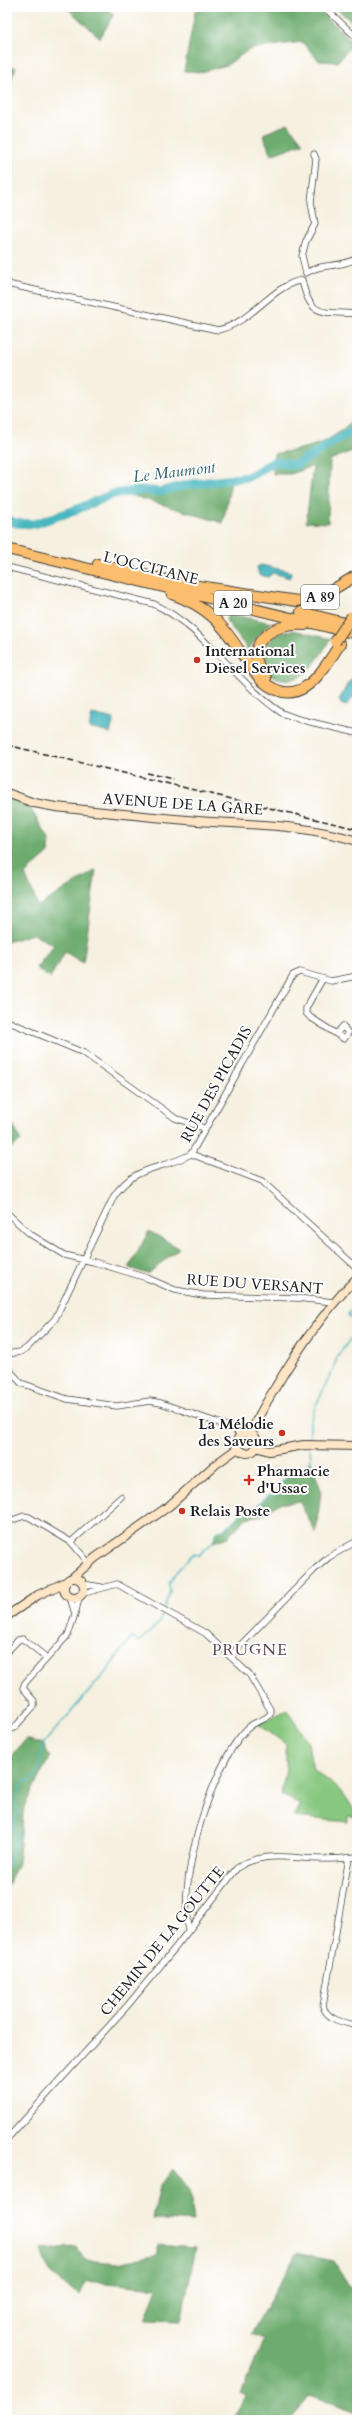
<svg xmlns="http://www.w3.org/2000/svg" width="364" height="2427" font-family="Cardo,serif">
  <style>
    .green { fill: #87c77f; stroke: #52724e }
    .forest { fill: #6dac6e; stroke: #446445 }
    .water { fill: #46b5be; stroke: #31686d }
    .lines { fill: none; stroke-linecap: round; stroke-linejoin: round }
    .stream { stroke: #46b5be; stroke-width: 1.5 }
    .river { stroke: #46b5be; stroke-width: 9 }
    .street-casing { stroke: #3d3c39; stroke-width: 7 }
    .secondary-casing { stroke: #3d3c39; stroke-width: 10 }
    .highway-casing { stroke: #3d3c39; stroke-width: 12 }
    .street { stroke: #fff; stroke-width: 5.5 }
    .secondary { stroke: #fde5c5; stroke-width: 8 }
    .highway { stroke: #fbbe6e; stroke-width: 10 }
    .rail { stroke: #1c1c1c; stroke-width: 1.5; stroke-dasharray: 6 3; stroke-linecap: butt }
    .highway-bridge-casing { stroke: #3d3c39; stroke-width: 12; stroke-linecap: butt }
    .highway-bridge { stroke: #fbbe6e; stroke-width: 10 }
    .poi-dot { fill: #c8321e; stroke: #fff; stroke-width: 1.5 }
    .labels { text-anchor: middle; stroke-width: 4; stroke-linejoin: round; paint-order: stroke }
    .shield { fill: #fff; stroke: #606060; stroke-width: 1 }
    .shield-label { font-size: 14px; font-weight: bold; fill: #1c1c1c }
    .street-label { font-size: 15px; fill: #1c1c1c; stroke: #fff }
    .poi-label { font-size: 15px; font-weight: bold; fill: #1c1c1c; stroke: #fff; text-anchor: start }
    .water-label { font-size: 16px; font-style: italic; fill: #2f6165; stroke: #fff }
    .neighbourhood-label { font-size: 16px; letter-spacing: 1px; fill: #5d484e; stroke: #fff }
  </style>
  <rect width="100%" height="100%" fill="#fff"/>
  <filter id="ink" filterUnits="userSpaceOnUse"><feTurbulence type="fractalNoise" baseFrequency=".025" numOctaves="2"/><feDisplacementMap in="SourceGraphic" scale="8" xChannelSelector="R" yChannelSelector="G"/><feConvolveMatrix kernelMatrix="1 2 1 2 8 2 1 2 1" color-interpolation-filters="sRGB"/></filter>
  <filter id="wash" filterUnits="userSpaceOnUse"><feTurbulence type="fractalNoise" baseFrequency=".012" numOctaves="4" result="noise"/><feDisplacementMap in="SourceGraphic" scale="16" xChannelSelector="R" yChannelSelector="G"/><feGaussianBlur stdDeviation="0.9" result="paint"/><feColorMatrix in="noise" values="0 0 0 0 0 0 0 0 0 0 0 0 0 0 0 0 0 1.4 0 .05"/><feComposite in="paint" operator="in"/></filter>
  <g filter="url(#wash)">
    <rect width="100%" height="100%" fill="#f6f0e0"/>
    <!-- green -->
    <path class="green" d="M287 1710 308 1743 313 1770C335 1785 346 1792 357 1817L348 1816V1822L294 1817 301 1804 281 1795 286 1768V1744L258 1724Z"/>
    <!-- forest -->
    <path class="forest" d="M66 7H102L114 14 100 38Z
      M196 7H220L271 12 274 7H316L354 43 337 62 319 61 302 42 250 49 227 65 201 72 184 71Z
      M335 7H357V27L356 26Z
      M7 52 8 64 16 68C2 94 7 143 14 171L7 174Z
      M288 124 303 143 271 155 263 134Z
      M357 414V449L330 460 328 523 306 522 313 466 291 474H273L274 454C310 447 333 445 357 414Z
      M231 482 223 523 127 494Z
      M229 614 272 623 265 627 248 650 226 620Z
      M292 630 331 639C315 662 304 691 270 675 263 659 263 648 275 635Z
      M7 796 29 806 50 841 49 853 25 874 38 906 96 870 83 963 65 952 50 978 36 968 54 945 33 934 7 942Z
      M7 1118 11 1120 21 1141 7 1151Z
      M149 1231 179 1248 148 1274 129 1268Z
      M311 1462 321 1490 316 1533 299 1501 278 1504 263 1515 246 1518 228 1537 213 1542 217 1532 226 1528 244 1511 252 1510 269 1495 277 1494 282 1481Z
      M26 1739 43 1744 50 1756 24 1807 18 1863 7 1888V1753L12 1756Z
      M173 2169 189 2190 193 2222 153 2219 160 2186Z
      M158 2245 196 2248 181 2321 145 2320 157 2288 86 2281 80 2295C58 2282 48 2275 41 2249L77 2247 85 2260 118 2263 158 2254Z
      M297 2253 333 2261 357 2299V2412L310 2395 290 2420H232L246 2397 241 2394 264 2339 251 2334Z"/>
    <!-- water -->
    <path class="water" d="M261 565 288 571 291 573 290 578 273 573 268 577 259 575 257 567Z
      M357 673V693L346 706 341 704 339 700 348 683Z
      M92 714 114 719 110 733 89 728Z"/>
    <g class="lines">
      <!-- stream -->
      <path class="stream" d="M357 1305 348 1314 357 1329
        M310 1443V1422L315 1407 333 1370 337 1357 357 1330
        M164 1608 170 1592 169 1584 177 1571 193 1554 199 1555 213 1542 217 1532 226 1528 244 1511 252 1510 269 1495 277 1494 282 1481 311 1462 310 1449
        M7 1869 17 1835 13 1831 18 1811 15 1803 19 1790 25 1781H31L38 1772 43 1744 105 1673 132 1637 139 1642 159 1623 163 1611"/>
      <!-- river -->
      <path class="river" d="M7 519 16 523 34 524 73 511 113 494 142 490 159 492 186 485 248 477 274 462 296 465 350 432 357 424"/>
    </g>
  </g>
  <g filter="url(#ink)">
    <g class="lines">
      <defs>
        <path id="street" d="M324 7 357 38
          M306 273 302 256 306 241 315 224 311 202 316 159 314 154
          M306 273C323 262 339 269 357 258
          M302 280C310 319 323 311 357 314
          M7 284 218 330C253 322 271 286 302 280
          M7 567 154 604C206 629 235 682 282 713L298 719 357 733
          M322 980 306 1008V1013L310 1017 344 1039 348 1033 343 1026 336 1034
          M7 1021 84 1053 175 1118 204 1128
          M191 1154 262 1181 357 1268
          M7 1213 30 1234 64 1255 94 1262 147 1278 175 1290 203 1295 296 1298 334 1302
          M7 1354 20 1352 27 1348 55 1319 114 1196C136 1164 160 1171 191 1154L293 975 300 972 331 981 357 976
          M7 1367 21 1383 67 1399 117 1406 150 1401 161 1403 233 1428 241 1435
          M7 1522 24 1516 29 1517 71 1542 89 1563
          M71 1542 121 1497
          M83 1584 101 1587
          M81 1594 117 1584 205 1633 249 1674 271 1711C271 1718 260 1720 255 1723 245 1728 235 1743 229 1753 204 1799 180 1877 188 1929
          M70 1597 75 1614 80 1595
          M7 1652 18 1640 23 1639 47 1658
          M230 1656 314 1570 329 1557 357 1541
          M7 1729 14 1728 34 1706V1701L23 1688 25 1683 68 1635 75 1614
          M349 1858 323 2006C327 2020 343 2022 357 2026
          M7 2139 128 2005 175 1948 237 1868C264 1849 295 1860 326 1859 336 1859 347 1858 357 1857"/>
        <path id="secondary" d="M7 793 34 803 56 807C103 812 151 817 198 821 255 825 302 824 357 841
          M237 1443a10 10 0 1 1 20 0a10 10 0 1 1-20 0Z
          M250 1433C275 1384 317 1317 357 1278
          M256 1447 269 1451 304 1445 357 1446
          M72 1578 95 1558 169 1506 216 1464 238 1448
          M64 1588a10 10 0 1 1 20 0a10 10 0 1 1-20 0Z
          M7 1616 38 1595 66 1582"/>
        <path id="highway" d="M7 549 357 634
          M98 564 184 584
          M179 583 297 601 324 595 357 575
          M172 594C224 612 230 642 261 680 299 713 321 673 340 644
          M301 612 357 626
          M266 678C240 645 271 622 305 625"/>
      </defs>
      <!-- street casing -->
      <use href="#street" class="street-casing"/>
      <!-- secondary casing -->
      <use href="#secondary" class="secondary-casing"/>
      <!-- highway casing -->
      <use href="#highway" class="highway-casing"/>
      <!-- street -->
      <use href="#street" class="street"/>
      <!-- secondary -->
      <use href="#secondary" class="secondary"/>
      <!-- highway -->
      <use href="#highway" class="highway"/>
      <!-- rail -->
      <path class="rail" d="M7 745 357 829
        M146 773 173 779"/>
      <defs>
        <path id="highway-bridge" d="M335 642 352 616"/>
      </defs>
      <!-- highway-bridge casing -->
      <use href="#highway-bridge" class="highway-bridge-casing"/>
      <!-- highway-bridge -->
      <use href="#highway-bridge" class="highway-bridge"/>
    </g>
  </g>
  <!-- markers -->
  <g class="poi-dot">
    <circle cx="197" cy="660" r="4"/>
    <circle cx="282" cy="1433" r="4"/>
    <path d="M247 1474h4v4h4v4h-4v4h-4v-4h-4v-4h4z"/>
    <circle cx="182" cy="1511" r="4"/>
  </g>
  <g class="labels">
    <!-- shield labels -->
    <g class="shield">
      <rect x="301" y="585" width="38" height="24" rx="3"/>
      <rect x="214" y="591" width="38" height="24" rx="3"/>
    </g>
    <g class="shield-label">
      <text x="320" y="602">A 89</text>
      <text x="233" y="608">A 20</text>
    </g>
    <!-- street labels -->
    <g class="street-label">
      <text transform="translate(151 568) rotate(14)" y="5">L'OCCITANE</text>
      <text transform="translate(183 804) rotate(4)" y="5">AVENUE DE LA GARE</text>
      <text transform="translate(216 1084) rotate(-61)" y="5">RUE DES PICADIS</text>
      <text transform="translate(255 1284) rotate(4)" y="5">RUE DU VERSANT</text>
      <text transform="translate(162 1941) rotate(-51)" y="5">CHEMIN DE LA GOUTTE</text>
    </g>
    <!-- poi labels -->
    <g class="poi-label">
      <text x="205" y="656">International<tspan x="205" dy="17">Diesel Services</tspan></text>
      <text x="274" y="1429" text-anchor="end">La Mélodie<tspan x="274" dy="17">des Saveurs</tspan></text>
      <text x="257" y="1476">Pharmacie<tspan x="257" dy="17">d'Ussac</tspan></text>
      <text x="190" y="1516">Relais Poste</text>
    </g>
    <!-- water labels -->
    <g class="water-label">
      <text transform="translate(174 471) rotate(-7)" y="6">Le Maumont</text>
    </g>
    <!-- neighbourhood labels -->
    <g class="neighbourhood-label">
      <text x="250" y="1655">PRUGNE</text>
    </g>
  </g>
  <!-- margin -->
  <rect width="364" height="2427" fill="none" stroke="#fff" stroke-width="24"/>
</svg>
